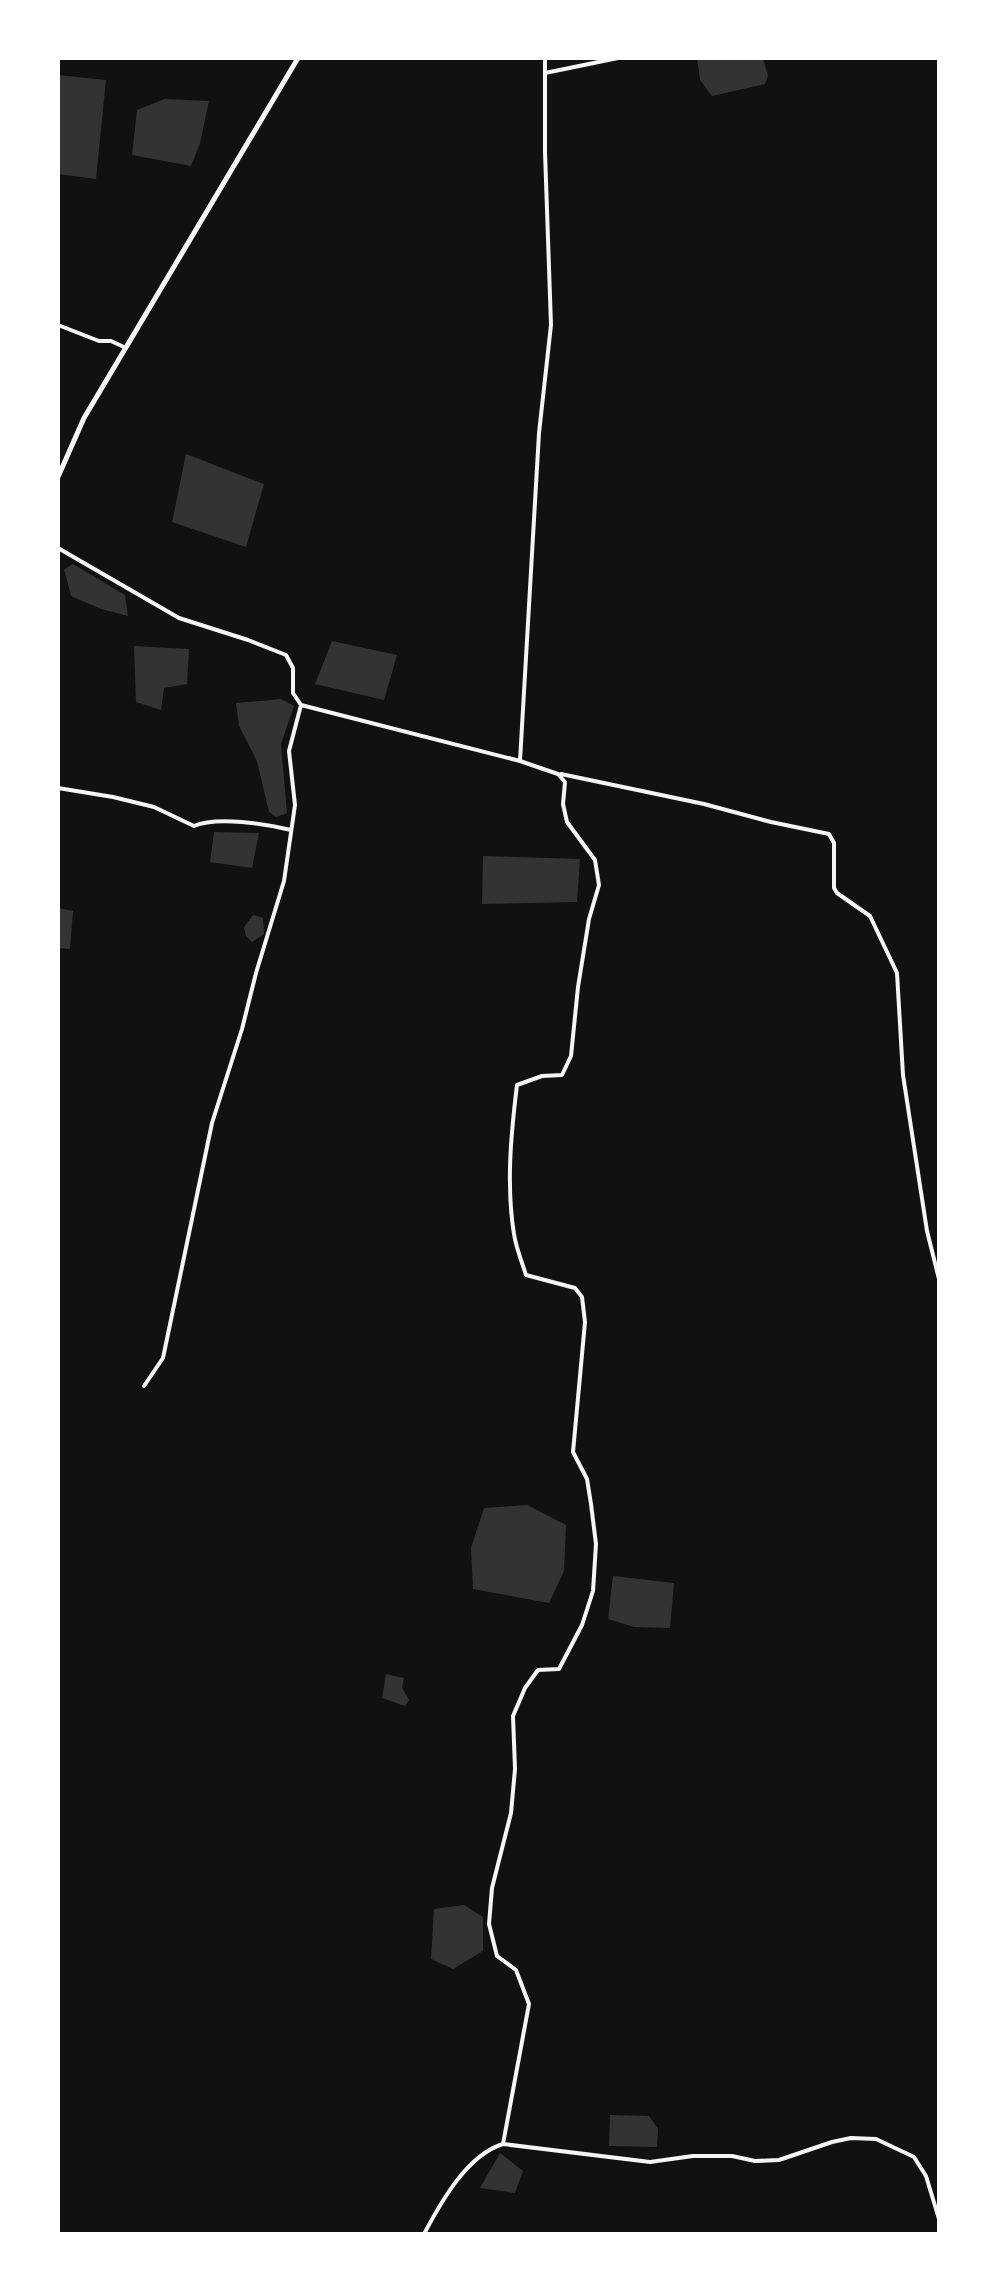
<svg xmlns="http://www.w3.org/2000/svg" width="997" height="2292" font-family="'PT Sans',sans-serif">
  <style>
    .water { fill: #333 }
    .lines { fill: none; stroke-linecap: round; stroke-linejoin: round }
    .minor { stroke: #f5f5f5; stroke-width: 4 }
    .tertiary { stroke: #f5f5f5; stroke-width: 5 }
  </style>
  <rect width="100%" height="100%" fill="#111"/>
  <!-- water -->
  <path class="water" d="M697 58H763L768 76 765 84 712 96 700 80Z
    M58 75 106 80 96 179 58 174Z
    M165 99 209 101 200 143 191 166 132 155 137 110Z
    M186 454 264 484 246 547 172 522Z
    M73 564 125 595 128 616 101 609 71 596 64 569Z
    M332 641 397 655 384 700 315 684Z
    M134 646 189 649 187 684 164 688 161 710 136 702Z
    M281 699 294 706 281 744 287 813 276 817 269 812 257 761 239 726 236 703Z
    M214 832 259 833 252 868 210 862Z
    M483 856 580 859 577 902 482 904Z
    M58 908 73 911 70 949 58 948Z
    M253 915 263 918 264 934 252 942 246 936 244 927Z
    M527 1505 566 1525 564 1571 549 1603 473 1589 471 1548 484 1508Z
    M613 1576 674 1583 670 1628 634 1627 608 1619Z
    M386 1674 404 1678 402 1688 409 1700 405 1706 382 1698Z
    M464 1905 483 1917V1951L453 1969 431 1959 434 1909Z
    M610 2115 649 2116 658 2129 657 2147 609 2146Z
    M500 2153 523 2171 515 2193 480 2188Z"/>
  <g class="lines">
    <!-- minor -->
    <path class="minor" d="M545 73 618 58
      M58 325 99 341H111L126 348
      M58 548 179 618 248 640 286 655 293 668V693L301 705 520 761 558 774 565 782 563 804 567 822 595 860 599 885 589 919 578 987 571 1056 562 1075 542 1076 517 1085C511 1134 506 1185 514 1234 516 1248 522 1262 526 1275L575 1288 582 1297 585 1322 573 1452 587 1479 591 1504 596 1544 593 1591 582 1625 559 1669 538 1670 525 1688 513 1716 515 1769 511 1813 492 1888 489 1924 497 1956 516 1970 529 2004 503 2144
      M520 761 539 433 551 325 545 152V58
      M561 774 704 804 771 822 829 834 834 843V888L837 893 870 916 897 973 903 1075 927 1231 939 1279
      M58 788 113 797 154 807 194 826C217 816 266 824 291 830
      M144 1386 163 1358 212 1123 242 1029 256 973 284 881 295 805 289 751 301 705
      M424 2234C441 2202 467 2155 503 2144L650 2162 693 2156H732L755 2161 779 2160 832 2142 851 2138 876 2139 914 2157 926 2176 939 2219"/>
    <!-- tertiary -->
    <path class="tertiary" d="M58 477 84 418 298 58"/>
  </g>
  <!-- border -->
  <rect width="997" height="2292" fill="none" stroke="#ffffff" stroke-width="120"/>
</svg>
